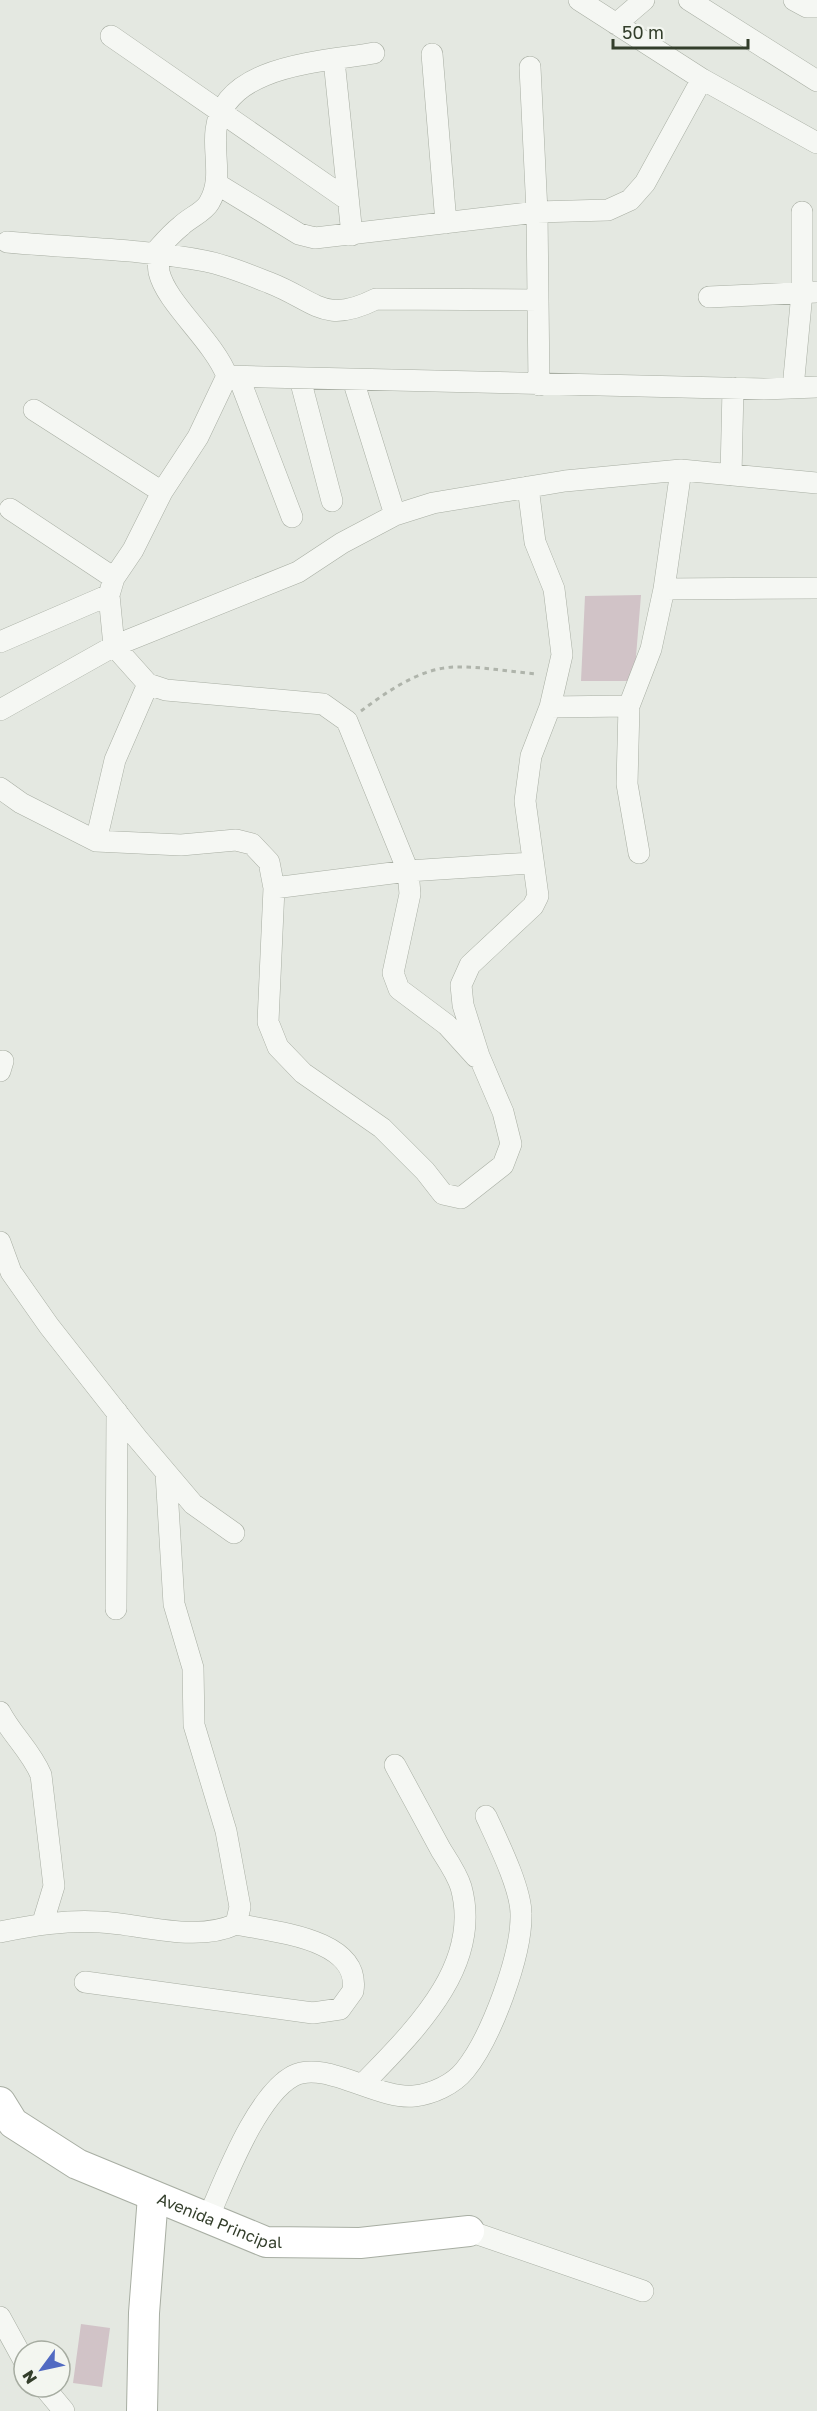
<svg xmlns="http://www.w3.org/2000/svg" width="817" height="2411" font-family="'Golos Text',sans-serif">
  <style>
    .pitch { fill: #d1c3c7 }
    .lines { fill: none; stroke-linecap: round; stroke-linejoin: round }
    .street-casing { stroke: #a8aea3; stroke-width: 22 }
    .secondary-casing { stroke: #a8aea3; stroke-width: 32 }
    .path { stroke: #afb4ab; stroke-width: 3; stroke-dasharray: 4.5 4.5; stroke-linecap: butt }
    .street { stroke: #f5f7f3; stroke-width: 21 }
    .secondary { stroke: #fff; stroke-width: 30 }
    .labels { text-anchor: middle; stroke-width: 4.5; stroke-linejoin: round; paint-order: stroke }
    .street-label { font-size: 16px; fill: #333e2b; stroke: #f3f6f0 }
  </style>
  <rect width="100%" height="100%" fill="#e4e8e1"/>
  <!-- pitch -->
  <path class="pitch" d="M641 595 634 681H581L585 596Z
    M81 2324 110 2328 102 2387 73 2383Z"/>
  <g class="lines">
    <defs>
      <path id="street" d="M579 0 702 79 817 143
        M689 0 817 81
        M794 0 807 7H817
        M616 24 644 0
        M111 36 348 200
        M374 53C324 62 224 64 216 130 213 155 223 180 209 203 204 212 189 218 181 226 172 233 165 241 158 249 158 256 158 265 159 272 166 303 213 340 227 376L198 437 162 492 133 550 114 578 109 595 114 646 148 684 166 690 323 704 347 721 408 871 410 894 393 973 399 989 447 1025 476 1057
        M432 54 446 223
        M334 60 352 235
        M530 67 537 212 539 385
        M217 184 299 234 315 238 537 212 608 210 630 200 645 183 702 79
        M7 242C70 248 143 249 205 261 226 265 250 275 270 283 316 301 324 325 376 299L538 300
        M709 297 817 292
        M227 376 764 389 817 387
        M239 378 292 517
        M300 379 332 501
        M353 380 395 515
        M793 388 802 293V212
        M34 410 162 492
        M731 475 733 388
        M10 509 114 578
        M664 589 817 588
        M0 642 109 595
        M550 707 629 706
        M0 710 114 646 298 572 342 543 395 515 433 503 565 481 681 470 817 483
        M0 788 21 803 96 841 181 845 236 840 252 844 269 862 274 888 268 1022 278 1047 303 1073 382 1128 425 1171 443 1194 461 1198 503 1165 511 1144 503 1112 479 1056 463 1005 461 985 470 965 533 906 538 896 525 801 531 756 550 707 562 655 554 589 535 542 528 487
        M96 841 115 760 148 684
        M639 853 627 784 629 706 651 649 664 589 681 470
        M274 888 408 871 531 863
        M0 1071 3 1061
        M0 1242 11 1272 49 1326 137 1438 193 1504 234 1533
        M116 1609 117 1412
        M0 1712C12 1735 31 1751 41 1775L54 1886 43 1922
        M0 1932C34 1925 65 1920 100 1922 142 1924 196 1943 236 1924L240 1907 226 1831 194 1725 193 1668 174 1604 166 1473
        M85 1982 313 2013 340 2009 353 1991C361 1938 273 1932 236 1924
        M364 2083C413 2032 483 1966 461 1887 457 1874 448 1861 441 1850 426 1822 410 1793 395 1765
        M208 2218C225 2180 256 2096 293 2076 324 2059 378 2100 414 2096 432 2094 453 2085 465 2070 491 2038 522 1955 521 1914 521 1888 497 1840 486 1816
        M469 2231 643 2291
        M0 2317 23 2359
        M44 2387 64 2411"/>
      <g id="secondary">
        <path id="s1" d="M0 2102 13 2123 77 2164 266 2242 360 2243 469 2231"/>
        <path d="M142 2411 144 2313 153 2196"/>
      </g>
    </defs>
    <!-- street casing -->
    <use href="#street" class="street-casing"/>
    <!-- secondary casing -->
    <use href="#secondary" class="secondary-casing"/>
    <!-- path -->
    <path class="path" d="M361 711C388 691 419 669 453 667 480 666 511 672 538 674"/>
    <!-- street -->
    <use href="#street" class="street"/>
    <!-- secondary -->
    <use href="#secondary" class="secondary"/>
  </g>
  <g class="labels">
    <!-- street labels -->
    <g class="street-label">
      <text dy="6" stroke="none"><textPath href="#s1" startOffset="255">Avenida Principal</textPath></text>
    </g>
  </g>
  <!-- north arrow -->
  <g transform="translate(42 2369) rotate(237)"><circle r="28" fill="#f3f6f0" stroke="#a6aca1" stroke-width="1.5"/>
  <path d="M0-4.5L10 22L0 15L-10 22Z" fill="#516ac2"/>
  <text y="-9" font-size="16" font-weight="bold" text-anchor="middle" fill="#333e2b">N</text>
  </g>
  <!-- scale -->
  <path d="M613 39v9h135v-9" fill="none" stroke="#333e2b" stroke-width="3"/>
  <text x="622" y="39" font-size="18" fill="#333e2b" stroke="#f3f6f0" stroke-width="4.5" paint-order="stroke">50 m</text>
</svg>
